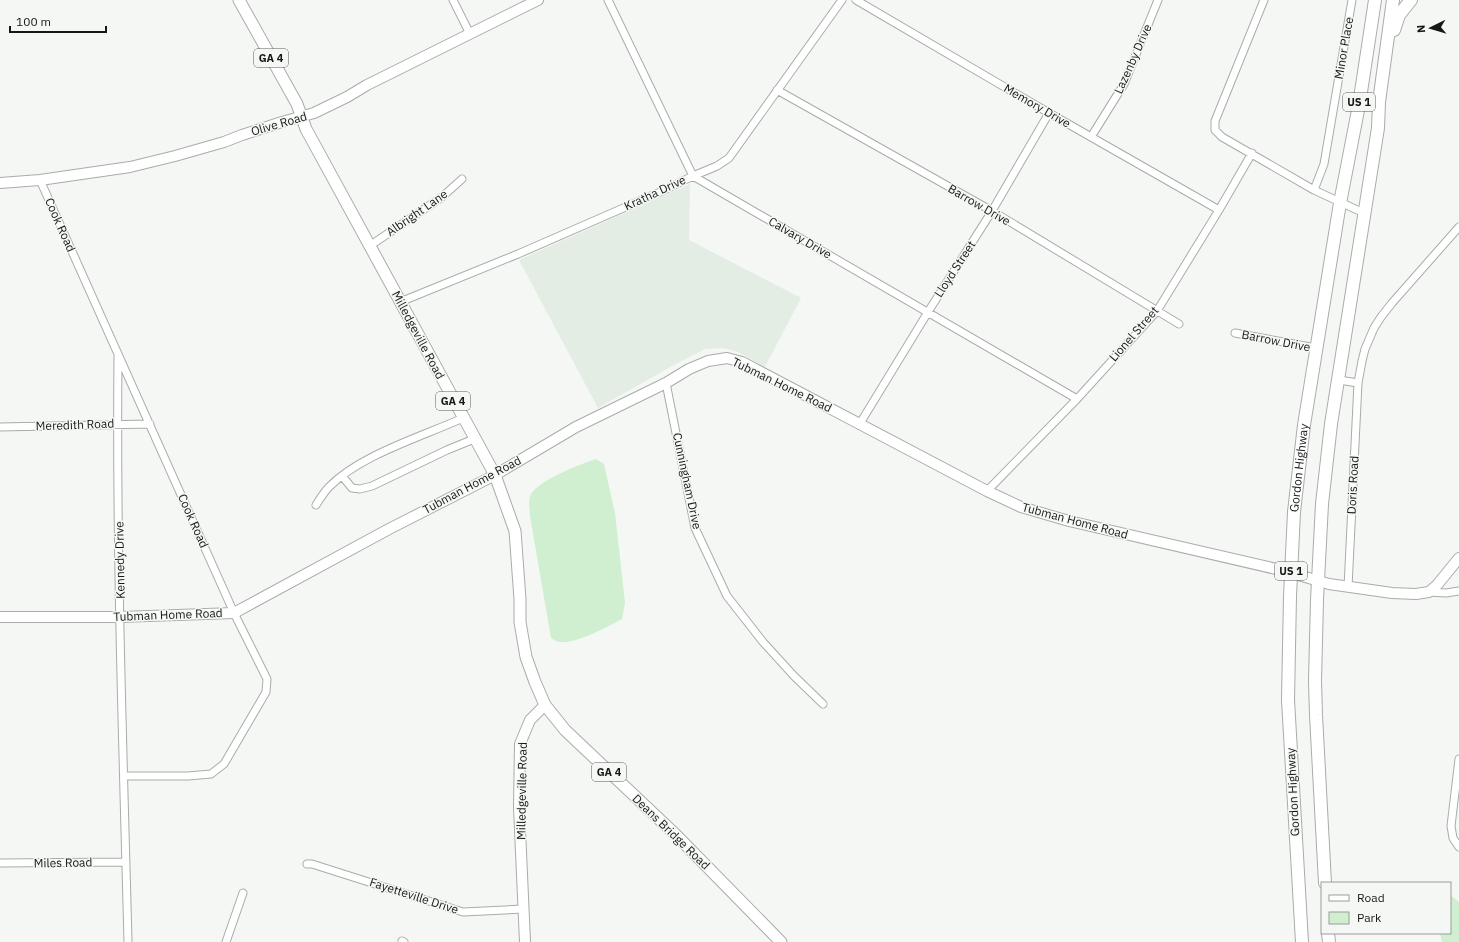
<svg xmlns="http://www.w3.org/2000/svg" width="1459" height="942" font-family="'IBM Plex Sans',sans-serif">
  <style>
    .built { fill: #e4ede4 }
    .green { fill: #cfefd0 }
    .lines { fill: none; stroke-linecap: round; stroke-linejoin: round }
    .street-casing { stroke: #a9aca9; stroke-width: 9 }
    .secondary-casing { stroke: #a9aca9; stroke-width: 12 }
    .primary-casing { stroke: #a9aca9; stroke-width: 13 }
    .highway-casing { stroke: #a9aca9; stroke-width: 14 }
    .street { stroke: #fff; stroke-width: 7 }
    .secondary { stroke: #fff; stroke-width: 10 }
    .primary { stroke: #fff; stroke-width: 11 }
    .highway { stroke: #fff; stroke-width: 12 }
    .labels { text-anchor: middle; stroke-width: 3; stroke-linejoin: round; paint-order: stroke }
    .shield { fill: #f4f7f4; stroke: #595a59; stroke-width: 1 }
    .shield-label { font-size: 11px; font-weight: bold; fill: #161716 }
    .street-label { font-size: 12px; fill: #161716; stroke: #f4f7f4 }
  </style>
  <rect width="100%" height="100%" fill="#f4f7f4"/>
  <!-- built -->
  <path class="built" d="M690 184 689 240 801 298 765 367 738 352 723 348 705 349 672 366 598 408 519 260Z"/>
  <!-- green -->
  <path class="green" d="M596 459 604 464 615 513 625 603 622 619C607 627 576 644 560 642 557 642 554 640 551 638L530 516C530 510 528 503 530 497 533 482 581 464 596 459Z
    M1450 895 1459 902V942H1442L1440 933H1450Z"/>
  <g class="lines">
    <defs>
      <path id="street" d="M453 0 470 34
        M608 0 693 176 1077 399
        M856 0 1049 113 1219 210
        M1264 0 1215 121V130L1222 137 1314 190 1366 214
        M777 90 992 211 1179 324
        M1091 137 1124 84 1158 0
        M40 180 234 613 267 679 266 692 224 764 211 774 188 776H125
        M1314 190 1324 164 1352 0
        M371 245 442 197 462 179
        M400 302 518 254 660 192 693 176 717 166 729 158 842 0
        M1235 333 1316 348
        M118 356C116 551 123 747 128 942
        M1339 380 1358 383
        M666 383 695 528 727 596 763 642 794 676 823 704
        M859 425 928 312 992 211 1049 113
        M0 427 150 424
        M342 476 352 488 360 489 372 486 447 450 474 439
        M987 491 1077 399 1157 311 1219 210 1252 153
        M316 505C320 499 324 492 329 487 360 455 421 437 463 418
        M1348 587 1358 383 1362 361 1365 349 1374 328 1381 317 1392 303 1459 227
        M1429 592 1446 593 1459 591
        M1459 759 1451 826 1453 838 1459 847
        M0 863 126 862
        M307 864H312L463 912 523 909
        M402 941 404 942
        M226 942 243 893"/>
      <path id="secondary" d="M0 183 40 180 130 167 175 156 224 142 242 135 282 122 314 113 347 97 367 85 538 0
        M0 617H120L234 613 389 529 495 475 576 427 666 383 689 369 708 361 727 358 742 362 987 491 1021 507 1069 521 1285 571 1329 584 1392 593 1416 594 1429 592 1437 585 1459 558
        M525 942 519 807 520 744 530 720 545 705"/>
      <path id="primary" d="M239 0 297 104 306 129 495 475 515 531 520 599V622L526 657 535 682 545 705 565 730 677 836 781 942"/>
      <g id="highway">
        <path d="M1394 30 1399 15 1411 0"/>
        <path d="M1325 883 1316 715 1315 681 1317 600 1322 504 1331 424 1378 128 1379 102 1393 0"/>
        <path d="M1328 933 1329 942"/>
        <path id="s1" d="M1302 942 1288 700 1290 596 1294 512 1304 425 1340 203 1359 105 1375 0"/>
      </g>
    </defs>
    <!-- street casing -->
    <use href="#street" class="street-casing"/>
    <!-- secondary casing -->
    <use href="#secondary" class="secondary-casing"/>
    <!-- primary casing -->
    <use href="#primary" class="primary-casing"/>
    <!-- highway casing -->
    <use href="#highway" class="highway-casing"/>
    <!-- street -->
    <use href="#street" class="street"/>
    <!-- secondary -->
    <use href="#secondary" class="secondary"/>
    <!-- primary -->
    <use href="#primary" class="primary"/>
    <!-- highway -->
    <use href="#highway" class="highway"/>
  </g>
  <g class="labels">
    <!-- shield labels -->
    <g class="shield">
      <rect x="254" y="49" width="34" height="18" rx="3"/>
      <rect x="1343" y="93" width="32" height="18" rx="3"/>
      <rect x="436" y="392" width="34" height="18" rx="3"/>
      <rect x="1275" y="562" width="32" height="18" rx="3"/>
      <rect x="592" y="763" width="34" height="18" rx="3"/>
    </g>
    <g class="shield-label">
      <text x="271" y="62">GA 4</text>
      <text x="1359" y="106">US 1</text>
      <text x="453" y="405">GA 4</text>
      <text x="1291" y="575">US 1</text>
      <text x="609" y="776">GA 4</text>
    </g>
    <!-- street labels -->
    <g class="street-label">
      <text transform="translate(1344 48) rotate(-80)" y="4">Minor Place</text>
      <text transform="translate(1133 59) rotate(-66)" y="4">Lazenby Drive</text>
      <text transform="translate(1037 106) rotate(30)" y="4">Memory Drive</text>
      <text transform="translate(279 124) rotate(-16)" y="4">Olive Road</text>
      <text transform="translate(655 193) rotate(-25)" y="4">Kratha Drive</text>
      <text transform="translate(979 205) rotate(30)" y="4">Barrow Drive</text>
      <text transform="translate(417 213) rotate(-35)" y="4">Albright Lane</text>
      <text transform="translate(60 225) rotate(66)" y="4">Cook Road</text>
      <text transform="translate(800 238) rotate(30)" y="4">Calvary Drive</text>
      <text transform="translate(955 269) rotate(-57)" y="4">Lloyd Street</text>
      <text transform="translate(1134 334) rotate(-49)" y="4">Lionel Street</text>
      <text transform="translate(418 335) rotate(62)" y="4">Milledgeville Road</text>
      <text transform="translate(1276 341) rotate(11)" y="4">Barrow Drive</text>
      <text transform="translate(782 385) rotate(26)" y="4">Tubman Home Road</text>
      <text transform="translate(75 425) rotate(-2)" y="4">Meredith Road</text>
      <text dy="4" stroke="none"><textPath href="#s1" startOffset="475">Gordon Highway</textPath></text>
      <text transform="translate(687 481) rotate(78)" y="4">Cunningham Drive</text>
      <text transform="translate(472 485) rotate(-28)" y="4">Tubman Home Road</text>
      <text transform="translate(1353 485) rotate(-87)" y="4">Doris Road</text>
      <text transform="translate(193 521) rotate(66)" y="4">Cook Road</text>
      <text transform="translate(1075 521) rotate(15)" y="4">Tubman Home Road</text>
      <text transform="translate(120 560) rotate(-91)" y="4">Kennedy Drive</text>
      <text transform="translate(168 615) rotate(-2)" y="4">Tubman Home Road</text>
      <text transform="translate(522 791) rotate(-89)" y="4">Milledgeville Road</text>
      <text transform="translate(1293 792) rotate(-93)" y="4">Gordon Highway</text>
      <text transform="translate(671 832) rotate(44)" y="4">Deans Bridge Road</text>
      <text transform="translate(63 863) rotate(-1)" y="4">Miles Road</text>
      <text transform="translate(414 896) rotate(18)" y="4">Fayetteville Drive</text>
    </g>
  </g>
  <!-- legend -->
  <rect x="1321" y="882" width="130" height="52" fill="#f4f7f4" stroke="#9b9d9b"/>
  <rect x="1329" y="895" width="20" height="6" fill="#ffffff" stroke="#9b9d9b"/>
  <text x="1357" y="902" font-size="12" fill="#161716">Road</text>
  <rect x="1329" y="912" width="20" height="12" fill="#cfefd0" stroke="#9b9d9b"/>
  <text x="1357" y="922" font-size="12" fill="#161716">Park</text>
  <!-- north arrow -->
  <g transform="translate(1431 28) rotate(265)" stroke="#f4f7f4" stroke-width="3" paint-order="stroke">
  <path d="M0-3L7 15L0 10L-7 15Z" fill="#161716"/>
  <text y="-6" font-size="11" font-weight="bold" text-anchor="middle" fill="#161716">N</text>
  </g>
  <!-- scale -->
  <path d="M10 26v6h96v-6" fill="none" stroke="#161716" stroke-width="2"/>
  <text x="16" y="26" font-size="12" fill="#161716" stroke="#f4f7f4" stroke-width="3" paint-order="stroke">100 m</text>
</svg>
